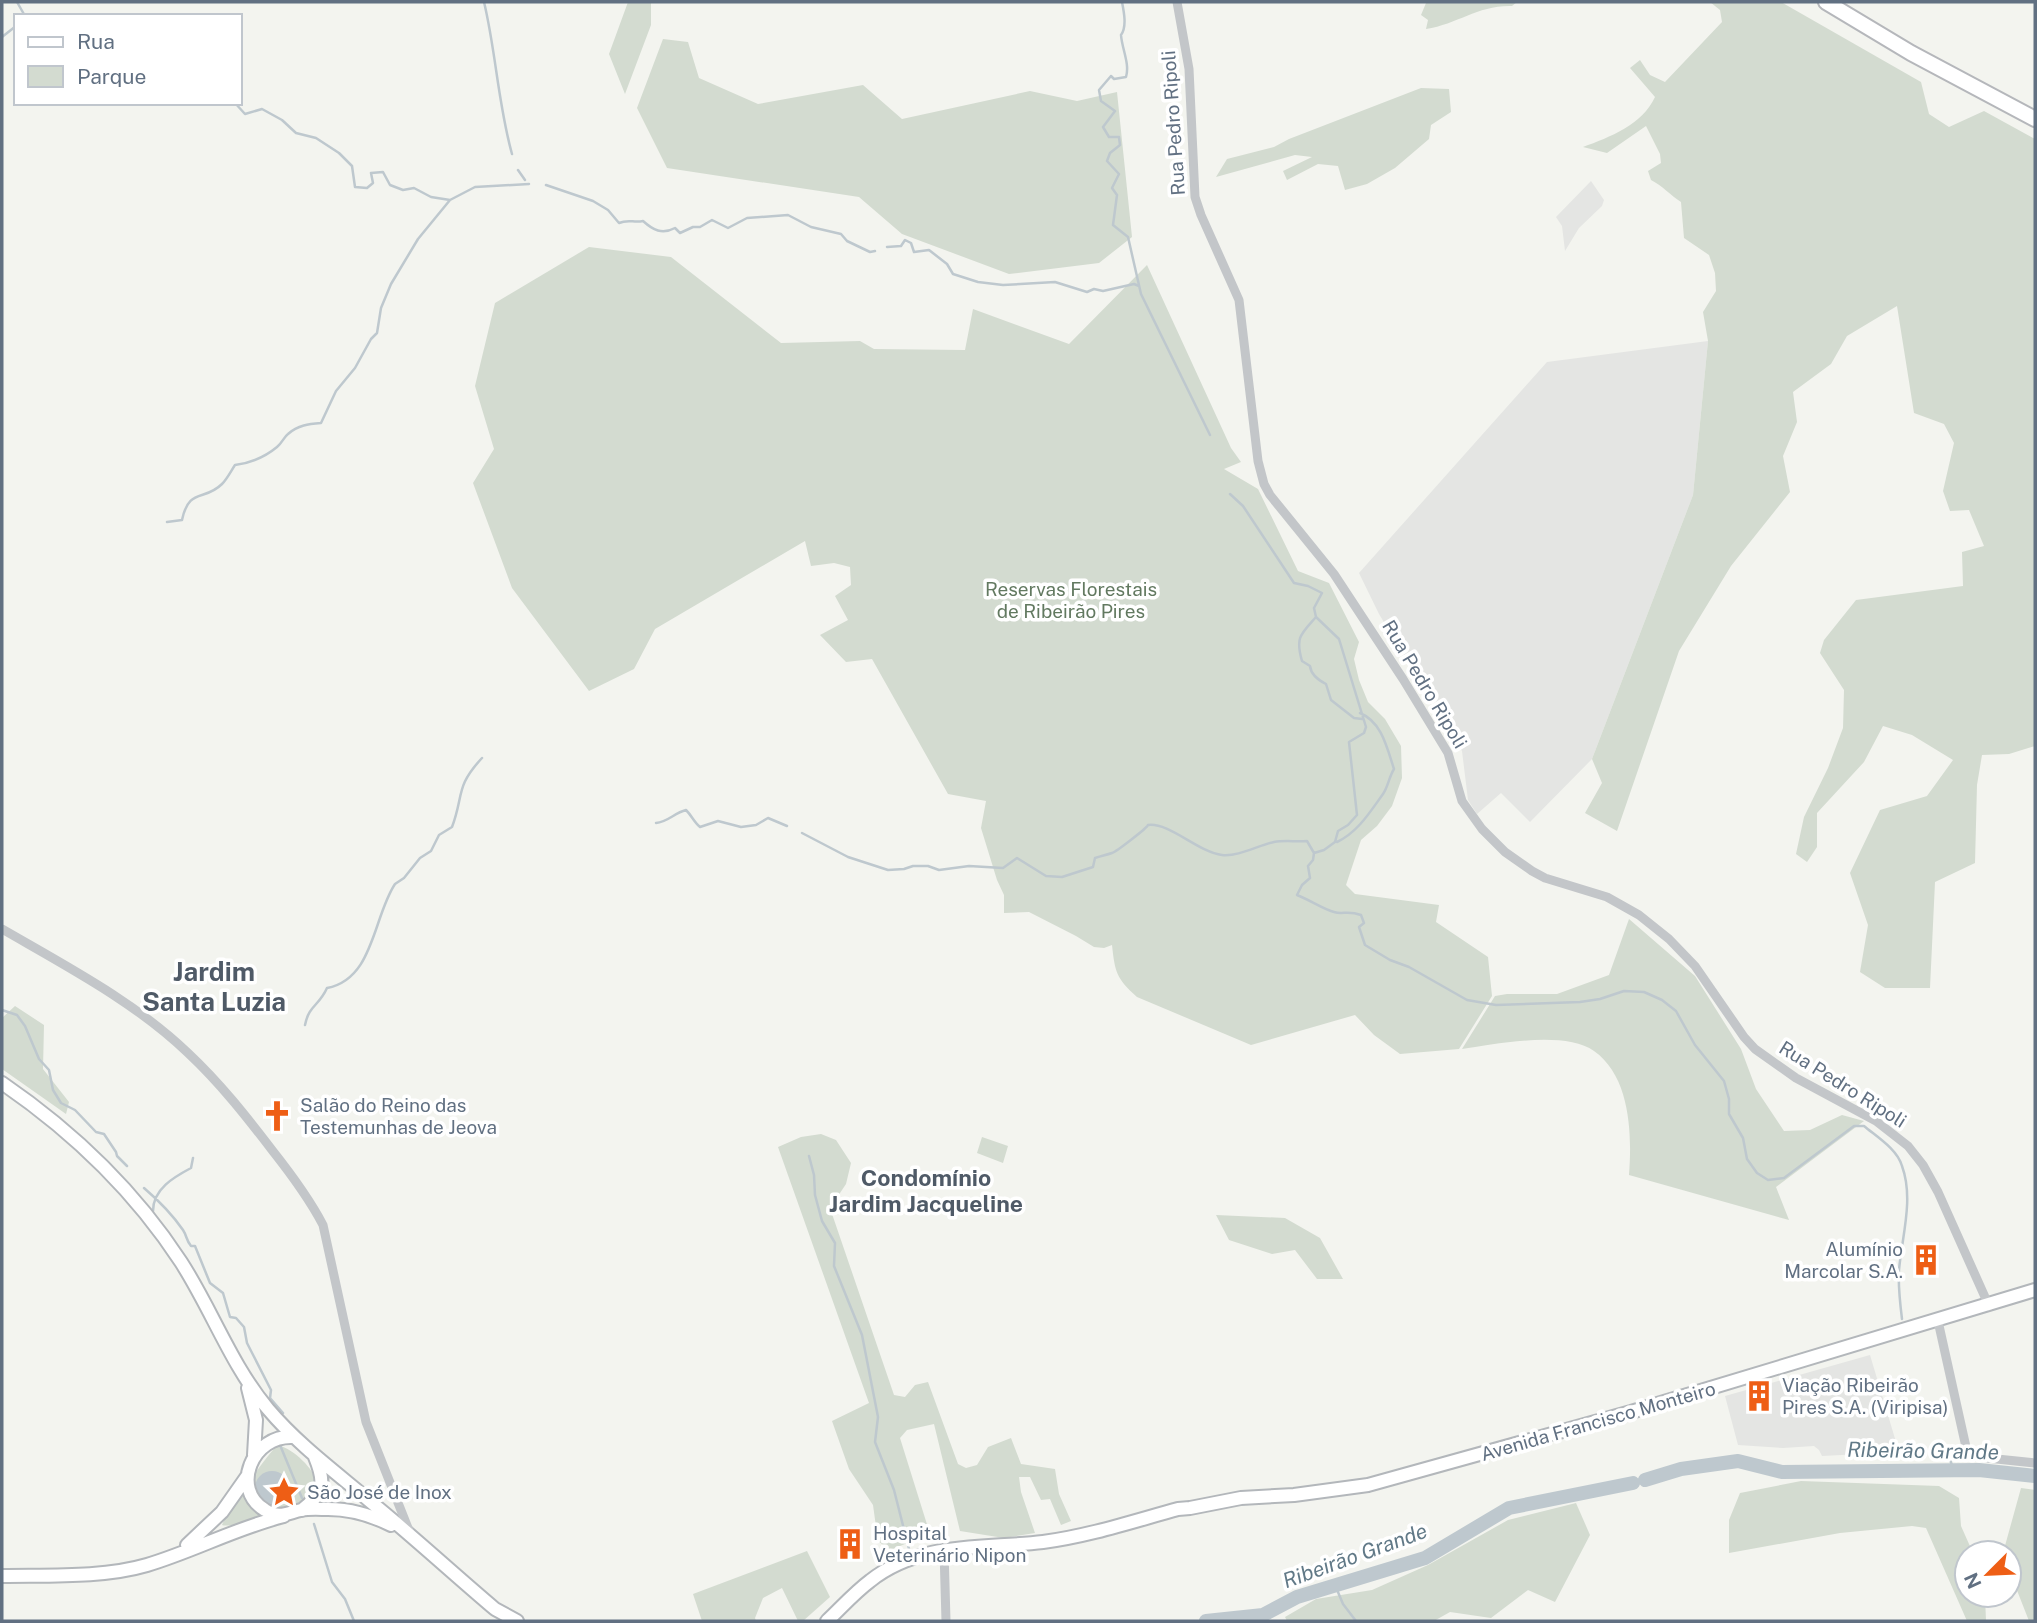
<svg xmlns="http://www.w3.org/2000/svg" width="2037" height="1623" font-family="'Public Sans',sans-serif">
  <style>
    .built { fill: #e4e5e3 }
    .green { fill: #d3dbd0 }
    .water { fill: #bec8ce }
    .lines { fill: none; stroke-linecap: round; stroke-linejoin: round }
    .stream { stroke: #bec8ce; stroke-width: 2.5 }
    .river { stroke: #bec8ce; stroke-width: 14 }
    .major-casing { stroke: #b3b7bb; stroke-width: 16 }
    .highway-casing { stroke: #b5b7bb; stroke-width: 18 }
    .minor { stroke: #c3c6c9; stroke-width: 9 }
    .major { stroke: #fff; stroke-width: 12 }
    .highway { stroke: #fff; stroke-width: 14 }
    .labels { text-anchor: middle; stroke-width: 7; stroke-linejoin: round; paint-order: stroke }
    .street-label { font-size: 19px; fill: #617082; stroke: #fff }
    .park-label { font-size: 19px; fill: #627960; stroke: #fff }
    .poi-label { font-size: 19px; fill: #617082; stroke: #fff; text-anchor: start }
    .water-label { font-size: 21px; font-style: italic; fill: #617987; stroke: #fff }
    .quarter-label { font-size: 23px; font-weight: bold; fill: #4f5a67; stroke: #fff }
    .district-label { font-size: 26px; font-weight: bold; fill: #4f5a67; stroke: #fff }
  </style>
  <rect width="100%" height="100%" fill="#f3f4ef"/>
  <!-- built -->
  <path class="built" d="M1591 181 1604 200 1602 206 1579 228 1565 251 1562 226 1556 217Z
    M1708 341 1693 495 1592 759 1530 822 1501 793 1477 814 1468 800 1462 751 1379 614 1359 573 1547 362Z
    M1870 1355 1899 1452 1822 1456 1819 1450 1814 1446 1783 1448 1738 1445 1725 1396Z"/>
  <!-- green -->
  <path class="green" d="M628 2H651V25L625 94 609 54Z
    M1429 2H1517L1512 6C1478 5 1458 24 1426 29L1428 20 1421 15 1426 3Z
    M1710 2H1781L1921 82 1929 114 1949 127 1984 111 2035 139V746L2009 754 1982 755 1977 785 1975 863 1935 882 1930 988H1885L1860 972 1868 925 1850 873 1880 810 1927 796 1953 760 1912 735 1883 726 1864 762 1817 813V847L1807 862 1796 854 1804 817 1828 768 1843 728 1844 690 1820 653 1824 640 1856 600 1963 586 1962 552 1984 546 1969 510 1950 511 1943 491 1954 443 1944 424 1914 413 1897 306 1847 336 1831 364 1793 392 1797 422 1783 456 1790 492 1731 566 1679 651 1617 831 1585 813 1602 783 1592 759 1693 495 1708 341 1703 312 1716 291 1715 273 1709 255 1684 238 1681 202C1670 195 1663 186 1651 180L1648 171 1661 163 1660 154 1646 126 1607 153 1583 147C1610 137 1642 125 1655 97L1630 68 1640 60 1650 75 1665 82 1722 22 1720 10Z
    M663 39 688 42 699 78 758 104 863 85 902 119 1030 91 1077 101 1117 92 1132 237 1099 263 1009 274 902 234 859 197 667 168 637 108Z
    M1421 88 1449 89 1451 112 1431 125 1429 139 1395 168 1367 184 1345 190 1338 166 1318 164 1287 180 1283 171 1312 157 1295 155 1216 177 1227 159 1274 147 1289 139Z
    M589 247 671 257 781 343 860 341 874 349 965 350 973 309 1069 344 1147 265 1231 448 1241 462 1224 469 1258 489 1298 571 1329 583 1359 642 1354 659 1359 680 1368 702 1385 719 1401 746 1402 778 1392 806 1377 826 1361 840 1346 885 1355 894 1439 905 1436 922 1488 957 1492 996 1459 1049 1400 1054 1374 1035 1355 1015 1251 1045 1137 997C1116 978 1115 972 1112 945L1104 948 1094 947 1076 936 1029 912 1004 913V895L997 880 981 828 986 801 948 794 872 659 846 662 820 635 848 620 835 596 851 585 850 567 834 563 811 566 805 541 655 629 634 669 589 691 512 588 473 483 494 449 475 386 495 303Z
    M1629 919 1695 976 1741 1049 1756 1089 1784 1131 1810 1130 1842 1115 1864 1121 1776 1187 1789 1220 1629 1175C1632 1136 1631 1077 1594 1051 1565 1030 1495 1044 1462 1049L1495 996 1507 994H1557L1609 975Z
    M15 1006 44 1025 43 1069 69 1102 66 1114 2 1069V1018Z
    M821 1134 836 1140 851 1163 846 1184 830 1208 894 1395 905 1397 915 1385 928 1382 958 1464 966 1468 977 1465 988 1447 1011 1438 1021 1464 1055 1469 1059 1494 1071 1521 1061 1525 1050 1499 1041 1500 1030 1477H1019L1021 1492 1035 1533 1004 1538 960 1531 934 1424 907 1430 900 1438 930 1534 890 1550 878 1541 873 1505 849 1469 832 1421 869 1403 778 1147 801 1137Z
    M982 1137 1008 1146 1003 1163 977 1153Z
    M1216 1215 1285 1218 1320 1238 1343 1279H1317L1295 1250 1272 1254 1229 1240Z
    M278 1445C295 1450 313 1468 318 1484 315 1489 311 1499 306 1502 296 1510 232 1529 222 1525 226 1514 270 1450 278 1445Z
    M1801 1481 1939 1486 1959 1498 1961 1526 1973 1553H1967V1595H1985L1986 1621H1967L1926 1528 1912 1526 1840 1533 1729 1553V1520L1740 1493Z
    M2021 1488 2035 1490V1621H2029L2009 1570V1553H2003Z
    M1576 1503 1590 1535 1555 1602 1528 1590 1491 1618 1450 1612 1434 1621H1287L1285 1617 1316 1599 1372 1590 1428 1565 1508 1520Z
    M807 1551 830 1597 803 1621H798L782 1588 763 1598 755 1618 756 1621H702L693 1594Z"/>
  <!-- water -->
  <path class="water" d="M255 1488a17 17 0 1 1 34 0a17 17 0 1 1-34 0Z"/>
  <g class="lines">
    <!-- stream -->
    <path class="stream" d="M17 2 25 16
      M484 2C496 52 498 104 512 154
      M1122 2C1124 12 1127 27 1121 35 1122 49 1130 64 1126 77L1114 79 1111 76 1099 90 1101 101 1115 111 1103 127 1109 137H1119L1120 145 1110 153 1107 161 1119 174 1112 188 1117 195 1113 225 1128 237 1141 294 1210 435
      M2 37 16 26
      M203 103H211
      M235 103 245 114 262 109 282 120 296 133 316 138 339 153 352 166 355 187 367 188 373 183 371 173 383 172 390 185 403 190 414 188 431 197 450 200 475 187 529 184
      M518 170 525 180
      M546 185 593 201 608 210 619 223C628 219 634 223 643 221 653 230 662 235 675 228L680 233 693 227H700L712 220 728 228 747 218 788 215 811 227 841 234 847 241 870 252 875 251
      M887 247 901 246 905 240 911 243 914 252 929 250 947 264 953 274 978 282 1003 285 1055 282 1087 292 1094 289 1103 291 1134 284 1139 286
      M1230 494 1243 506 1294 583 1308 586 1322 593 1314 608 1316 617 1339 639 1366 727 1364 733 1349 742 1357 815 1348 825 1338 831 1335 842 1324 850 1314 853 1313 860 1308 866 1310 878 1302 885 1297 895C1308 899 1325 910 1334 912 1343 915 1347 910 1361 915L1364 923 1359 927 1365 945 1390 960 1409 967 1467 1000 1496 1005 1580 1002 1600 999 1624 991 1644 992 1662 1000 1676 1011 1695 1045 1724 1081 1729 1099V1114L1743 1138 1747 1159 1757 1173 1768 1180 1784 1178 1854 1126H1864C1877 1137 1897 1149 1902 1166 1914 1199 1902 1236 1899 1270 1898 1286 1900 1303 1902 1319
      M167 522 182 520C189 487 204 502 222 484 227 479 231 471 235 465 250 463 265 457 277 447 282 443 284 437 288 434 298 425 309 424 321 423L336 391 355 368 371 339 377 333 381 308 391 284 418 239 450 200
      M1316 617C1301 634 1295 637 1302 661L1310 666C1311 675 1318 680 1326 684L1331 700 1354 718 1362 719
      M656 823C668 822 674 813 686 810 692 816 694 822 700 827L718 821 741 827 756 825 768 818 787 826
      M802 833 848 857 888 870 904 869 913 866H928L939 870 969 866 1003 868 1017 858 1046 876 1062 877 1093 867 1095 858C1101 856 1106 855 1112 853 1116 852 1147 828 1148 825 1169 822 1198 852 1222 855 1238 857 1259 845 1274 842 1285 840 1296 842 1307 841L1314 853
      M1337 842C1358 832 1370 812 1383 794 1388 787 1389 777 1394 769 1387 748 1382 722 1360 713
      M2 1010 17 1015 25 1026 39 1059 49 1070 53 1090 61 1103 75 1110 96 1132 104 1134 116 1152 117 1156 127 1166
      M305 1025C309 1005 319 1006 327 988 374 979 373 917 395 884L404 878 420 858 431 851 439 835 452 827C464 795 455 787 482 758
      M809 1156 814 1175 815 1195 822 1221 835 1243 834 1266 862 1335 878 1417 875 1442 894 1490 909 1549
      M144 1188C158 1200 172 1214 183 1230 187 1236 186 1240 191 1246H195L210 1283 223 1293 230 1317 236 1318 244 1327 247 1343 271 1390 270 1398 283 1413
      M153 1211C153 1189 174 1177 191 1168L193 1158
      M280 1445 302 1498
      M1950 1460 1954 1470
      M314 1524 332 1582 345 1599 354 1621
      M1335 1585 1343 1604 1356 1621"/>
    <!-- river -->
    <path class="river" d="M1645 1480 1681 1469 1738 1461 1782 1472 1979 1470 2035 1476
      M1206 1621 1263 1615 1297 1597 1425 1558 1509 1508 1633 1483"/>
    <defs>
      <path id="major" d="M2 1083C72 1131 134 1190 181 1262 212 1310 231 1365 268 1409 300 1447 341 1476 378 1508 418 1541 456 1576 495 1609L517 1621
        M248 1388 256 1420 254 1455
        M294 1437C252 1434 230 1489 265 1510 279 1519 287 1513 301 1510 309 1508 320 1509 328 1509 350 1509 371 1515 391 1525
        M302 1510C324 1492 326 1484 315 1457
        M187 1545 222 1512 248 1475
        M2 1576C47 1575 103 1578 147 1565 194 1551 236 1528 284 1516
        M827 1621C841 1608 854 1593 870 1581 920 1541 984 1549 1043 1542 1089 1536 1134 1521 1178 1509L1190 1508 1241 1498 1294 1495 1368 1485 1631 1412 2035 1290"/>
      <path id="highway" d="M1826 2 1911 53 2035 119"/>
    </defs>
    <!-- major casing -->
    <use href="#major" class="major-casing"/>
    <!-- highway casing -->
    <use href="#highway" class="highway-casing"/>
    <!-- minor -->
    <path class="minor" d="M1177 2 1189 69 1195 197 1201 215 1239 300 1258 461 1264 484 1270 495 1334 574 1403 679 1448 753 1462 801 1482 829 1505 852 1532 871 1545 878 1607 897 1639 915 1669 939 1695 966 1744 1037 1755 1049 1796 1078 1876 1121 1908 1146 1923 1165 1938 1192 1989 1306
      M2 929C66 966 135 1002 188 1053 220 1083 246 1116 272 1150 291 1174 309 1198 323 1225L366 1422 410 1533
      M1938 1321 1968 1456 2035 1463
      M944 1550 946 1621"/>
    <!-- major -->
    <use href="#major" class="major"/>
    <!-- highway -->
    <use href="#highway" class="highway"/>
  </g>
  <!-- icons -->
  <defs>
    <symbol id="church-bare" viewBox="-9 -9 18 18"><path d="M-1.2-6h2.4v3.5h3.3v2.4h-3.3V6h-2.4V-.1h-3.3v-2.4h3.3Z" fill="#ee5e15" stroke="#fff" stroke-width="2.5" paint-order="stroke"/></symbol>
    <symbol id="building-bare" viewBox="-9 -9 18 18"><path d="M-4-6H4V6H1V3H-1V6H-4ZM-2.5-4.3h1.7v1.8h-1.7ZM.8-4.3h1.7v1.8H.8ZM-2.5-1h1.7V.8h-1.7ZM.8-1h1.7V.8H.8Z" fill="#ee5e15" stroke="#fff" stroke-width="2.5" paint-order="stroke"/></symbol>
    <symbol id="sight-bare" viewBox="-9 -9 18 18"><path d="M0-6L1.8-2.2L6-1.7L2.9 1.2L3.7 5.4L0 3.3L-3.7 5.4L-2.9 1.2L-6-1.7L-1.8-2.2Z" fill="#ee5e15" stroke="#fff" stroke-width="2.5" paint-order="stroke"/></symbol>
  </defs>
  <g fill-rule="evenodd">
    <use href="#church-bare" x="255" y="1094" width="44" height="44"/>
    <use href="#building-bare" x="1904" y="1238" width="44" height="44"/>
    <use href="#building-bare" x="1737" y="1374" width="44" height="44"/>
    <use href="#sight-bare" x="262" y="1470" width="44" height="44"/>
    <use href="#building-bare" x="828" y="1522" width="44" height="44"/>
  </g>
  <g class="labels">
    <!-- street labels -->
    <g class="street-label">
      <text transform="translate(1173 123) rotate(-94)" y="7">Rua Pedro Ripoli</text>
      <text transform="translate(1425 684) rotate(59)" y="7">Rua Pedro Ripoli</text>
      <text transform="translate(1843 1084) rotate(32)" y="7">Rua Pedro Ripoli</text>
      <text transform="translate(1598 1421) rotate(-16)" y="7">Avenida Francisco Monteiro</text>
    </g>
    <!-- park labels -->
    <g class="park-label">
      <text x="1071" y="596">Reservas Florestais<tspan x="1071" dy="22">de Ribeirão Pires</tspan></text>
    </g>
    <!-- poi labels -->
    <g class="poi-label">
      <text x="300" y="1112">Salão do Reino das<tspan x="300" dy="22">Testemunhas de Jeova</tspan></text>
      <text x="1903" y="1256" text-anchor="end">Alumínio<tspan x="1903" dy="22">Marcolar S.A.</tspan></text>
      <text x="1782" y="1392">Viação Ribeirão<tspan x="1782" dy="22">Pires S.A. (Viripisa)</tspan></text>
      <text x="307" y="1499">São José de Inox</text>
      <text x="873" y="1540">Hospital<tspan x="873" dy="22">Veterinário Nipon</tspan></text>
    </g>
    <!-- water labels -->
    <g class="water-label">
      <text transform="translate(1923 1451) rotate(1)" y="7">Ribeirão Grande</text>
      <text transform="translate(1355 1556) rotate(-20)" y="7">Ribeirão Grande</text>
    </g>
    <!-- quarter labels -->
    <g class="quarter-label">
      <text x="926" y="1186">Condomínio<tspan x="926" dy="26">Jardim Jacqueline</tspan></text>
    </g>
    <!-- district labels -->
    <g class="district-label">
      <text x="214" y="981">Jardim<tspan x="214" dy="30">Santa Luzia</tspan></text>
    </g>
  </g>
  <!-- border -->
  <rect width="2037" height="1623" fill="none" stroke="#617082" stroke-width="7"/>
  <!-- legend -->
  <rect x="14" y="14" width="228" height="91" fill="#ffffff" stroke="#c0c6cd" stroke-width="2"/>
  <rect x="28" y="37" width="35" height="10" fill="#ffffff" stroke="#c0c6cd" stroke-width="2"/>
  <text x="77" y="49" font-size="21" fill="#617082">Rua</text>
  <rect x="28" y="66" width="35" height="21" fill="#d3dbd0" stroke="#c0c6cd" stroke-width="2"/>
  <text x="77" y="84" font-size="21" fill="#617082">Parque</text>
  <!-- north arrow -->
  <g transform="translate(1988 1574) rotate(246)"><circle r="33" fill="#ffffff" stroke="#c0c6cd" stroke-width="2"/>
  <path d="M0-5L12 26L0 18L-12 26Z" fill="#ee5e15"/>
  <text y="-10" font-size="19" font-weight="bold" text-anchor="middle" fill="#617082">N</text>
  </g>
</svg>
